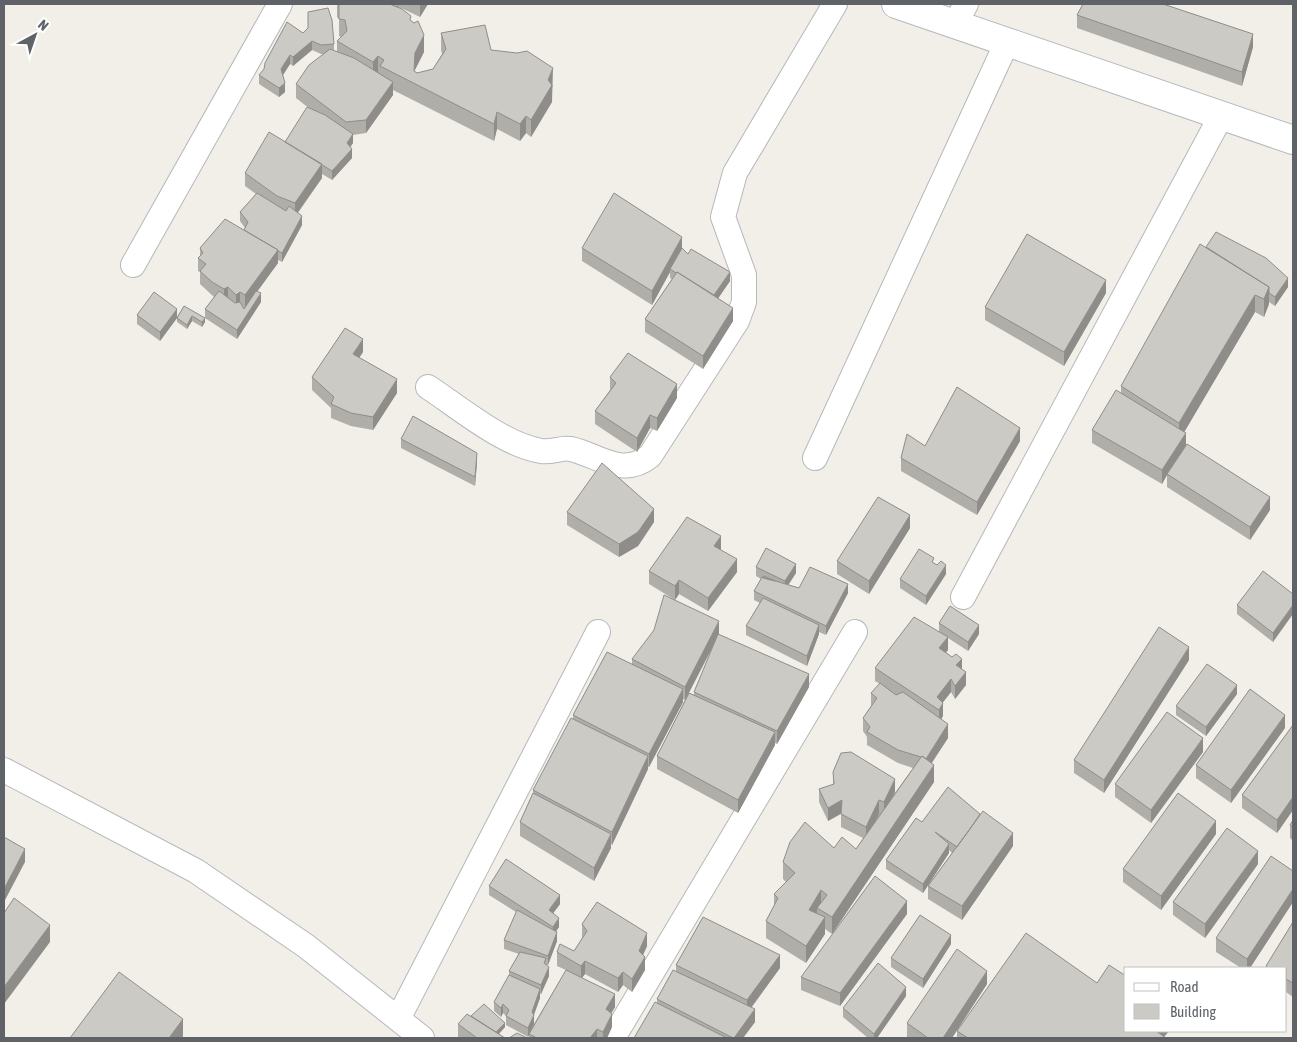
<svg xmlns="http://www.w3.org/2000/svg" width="1297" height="1042" font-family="'Asap Condensed',sans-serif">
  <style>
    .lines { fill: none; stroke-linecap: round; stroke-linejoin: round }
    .minor-casing { stroke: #b5b8bc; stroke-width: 26 }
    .secondary-casing { stroke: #b6babf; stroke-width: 30 }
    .minor { stroke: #fff; stroke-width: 24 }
    .secondary { stroke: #fff; stroke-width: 28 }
    .wall { fill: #afaea9; fill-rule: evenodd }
    .shaded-wall { fill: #8f8d8a }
    .building { fill: #cccac5; stroke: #8f8d8a }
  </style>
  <rect width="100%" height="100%" fill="#f1efe8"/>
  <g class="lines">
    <defs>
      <path id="minor" d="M955 24 966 4
        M133 265 280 4
        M428 387C460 408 502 444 541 451 551 453 562 447 571 449 600 456 622 478 650 456L737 321 744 302V275L723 217 735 173 835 4
        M815 458 1007 42
        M963 597 1221 116
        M4 770 196 871 306 946 422 1038
        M398 1019 598 632
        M613 1038 855 632"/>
      <path id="secondary" d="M896 4 1293 140"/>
    </defs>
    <!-- minor casing -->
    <use href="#minor" class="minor-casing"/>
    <!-- secondary casing -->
    <use href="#secondary" class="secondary-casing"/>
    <!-- minor -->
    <use href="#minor" class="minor"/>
    <!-- secondary -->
    <use href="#secondary" class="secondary"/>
  </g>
  <!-- wall -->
  <path class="wall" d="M337 4H428L420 17 399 7 411 21 424 52 414 71 417 73 433 69 442 54 441 50V33L491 50 553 86 552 88V102L531 137 526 133 520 141 497 129 494 141 393 90V95L366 133 353 135V143L350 147 352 158 332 180 322 174V178L298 213 302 225 282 262 278 260V263L257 292 261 302 237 339 205 318V309L214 297 200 284V272L198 271V258L200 256V248L244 230 245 228 240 221V212L256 194 245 186V173L285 142 310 109 296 98V84L324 54H321L312 50 293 66 290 64 283 75 285 92 279 97 259 84V75L303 33 334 44V51L337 52V41L341 37 339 36V19L337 17Z
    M1077 15 1253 47 1242 86 1077 28Z
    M1206 247 1288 287 1275 306 1269 302V304L1264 317 1255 312 1184 432 1186 445 1270 510 1250 540 1167 487V475L1162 484 1092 443V430L1121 393V386Z
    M582 248H682L688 254 730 281 718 298 733 321 703 369 645 332V319L672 279 670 278V272L652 305 582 261Z
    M1106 293 1064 366 985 320V307Z
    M184 306 205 322 202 327 192 321 187 329 177 322V318L160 341 137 324V315L177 317Z
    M363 352 359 358 397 393 373 430 351 426 331 418V408L312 390V377Z
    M610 377 677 398 657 431 650 428 637 452 595 424V411L610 390Z
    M401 439 477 462 475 486 401 448Z
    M1020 441 977 515 901 471V458L925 446Z
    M567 512 654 522 638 546 619 557 567 525Z
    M910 528 869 594 837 574V561Z
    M721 549V550L737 572 708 611 679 594 675 600 649 584V571Z
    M934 563 946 574 926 605 900 588V579Z
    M756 567 796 573 788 585 799 588 848 593 826 635 819 632V634L807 666 746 635V626L760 603 754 600V591L761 579 756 576Z
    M1293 594 1273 642 1237 614V605Z
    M939 623 979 634 968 651 948 638V650L946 652 962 669 966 685 955 699 951 692 943 702V716L941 719 948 738 931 763 934 782 832 934 825 929V934L806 963 766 938V921L774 906V894L786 882 783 879V862L834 848 856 849 863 838 841 827V814L828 821 819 802V789L833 785V772L895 792 892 797 913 768 898 763 867 745V737L863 731V718L871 706V693L880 684 875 681V668L939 632Z
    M719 635 809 687 777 744 775 743V745L738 813 657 769V756L685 700 683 699V702L649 767H648V769L612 845 611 844V848L594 881 520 836V822L533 794V790L573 719V715L632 664V659ZM715 643 694 692V695L689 693Z
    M1189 660 1104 793 1074 773V760Z
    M1237 694 1206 736 1176 715V706Z
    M1293 725V810L1277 833 1242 808V795Z
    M1285 728 1231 803 1196 778V765Z
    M1203 752 1151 823 1115 797V784Z
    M980 816 1013 846 962 920 928 899V886L952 853 949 850V853L923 893 886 869V860L922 822Z
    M1293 820V841L1290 838V825Z
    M1216 834 1161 910 1123 882V869Z
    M1258 864 1205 938 1173 915V902Z
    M489 886 560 904 553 913 559 927 556 931 557 941 548 965H546L549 976 541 994H540V998L534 1015V1024L566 970 557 966V952L574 951 582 938V924L647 946 643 955 645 970 632 992 623 985 618 992 585 974 582 978 615 1007 611 1013 612 1027 607 1038H529V1035L528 1037 506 1025V1016L503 1013 501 1017 494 1011V1002L509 976V971L519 954 504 949V940L516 912 489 895Z
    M1293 902 1250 968H1241L1216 952V938Z
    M907 914 840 1006 801 990V977Z
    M1293 922V997L1286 992V968H1266V966Z
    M951 944 923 988 891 967V958Z
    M676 965 780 968 752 1007 755 1022 743 1038H634L657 1003V999L676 972Z
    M987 984 952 1038H909L907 1037V1023Z
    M906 996 877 1038H868L843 1017V1008Z
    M471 1016 505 1027 499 1034 505 1038H459L458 1037V1024Z
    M957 1031H1169L1164 1037 1166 1038H957Z"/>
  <!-- shaded-wall -->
  <path class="shaded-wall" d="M420 4H428L420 17Z
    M1253 34V47L1242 86V72Z
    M424 35V52L415 70 414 83 415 53Z
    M312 41V50L293 66V57Z
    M290 55V64L281 78V69Z
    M378 56V73L373 79V62Z
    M553 68 552 102 531 137V120Z
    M393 82V95L366 133V120Z
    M285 83V92L279 97V88Z
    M497 112V129L494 141V124Z
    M526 116V133L520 141V124Z
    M353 134V143L347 152V143Z
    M352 149V158L332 180V171Z
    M322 164V178L295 216V203Z
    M302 216V225L282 262V253Z
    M682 237V250L670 269V272L652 305V291Z
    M278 250V263L245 308V295Z
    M730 272V281L713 306V297Z
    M1288 278V287L1275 306V297Z
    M1106 280V293L1064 366V352Z
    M228 287V300L224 303V289Z
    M1269 287V304L1264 317V299Z
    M240 292V305L236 308V295Z
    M261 293V302L237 339V330Z
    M1255 295V312L1179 441V423Z
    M733 308V321L703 369V356Z
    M177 309V318L160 341V332Z
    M192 316V321L187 329V325Z
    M205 318V322L202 327V322Z
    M363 339V352L353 367V354Z
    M397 379V393L373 430V417Z
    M677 384V398L657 431V418Z
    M650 415V428L637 452V438Z
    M1020 428V441L977 515V502Z
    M1186 433V446L1167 474V475L1162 484V470Z
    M477 453V462L475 486V477Z
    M1270 497V510L1250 540V527Z
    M654 509V522L638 546 619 557V544Z
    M910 515V528L869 594V581Z
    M721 536V549L714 559V546Z
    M737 559V572L708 611V598Z
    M796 564V573L785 590V581Z
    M946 565V574L926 605V596Z
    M679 580V594L675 600V586Z
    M848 584V593L826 635V626Z
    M1293 605V614L1273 642V633Z
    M719 621V634L685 700V687Z
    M819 625V634L807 666V656Z
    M979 625V634L968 651V642Z
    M948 637V650L939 661V648Z
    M1189 647V660L1104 793V780Z
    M962 659V673L956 665Z
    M966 672V685L955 699V686Z
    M809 674V687L777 744V731Z
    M951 679V692L937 710V697Z
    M1237 685V694L1206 736V727Z
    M683 689V702L649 767V754Z
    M943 703V716L939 723V710Z
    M1285 715V728L1231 803V790Z
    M948 724V738L926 772V759Z
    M775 732V745L738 813V800Z
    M1203 738V752L1151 823V810Z
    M648 756V769L612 845V832Z
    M934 765V782L832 934V917Z
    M895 779V792L884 816V802Z
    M1293 797V810L1277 833V820Z
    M842 800V813L828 821V808Z
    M879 800V814L866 840V827Z
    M1216 821V834L1161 910V896Z
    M1013 833V846L962 920V906Z
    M611 834V848L594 881V868Z
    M949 844V853L923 893V884Z
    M25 849V862L4 902V889Z
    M1258 851V864L1205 938V924Z
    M1293 889V902L1250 968H1247V959Z
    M821 890V907L817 908V913L809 927V910Z
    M560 895V904L549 919V910Z
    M907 901V914L840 1006V993Z
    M825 917V934L806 963V946Z
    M559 918V927L553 936V927Z
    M50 925V942L4 1004V987Z
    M557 932V941L548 965V956Z
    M647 933V946L639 964V951Z
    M951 935V944L923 988V979Z
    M780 955V968L747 1013V1000Z
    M645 957V970L632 992V979Z
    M585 961V974L581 979V966Z
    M549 967V976L541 994V985Z
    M987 971V984L952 1038H943Z
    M623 972V985L618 992V978Z
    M906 987V996L877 1038H874V1034Z
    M540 989V998L533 1017 534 1015V1024L528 1037V1028L532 1012Z
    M615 994V1007L606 1022V1009Z
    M503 1004V1013L501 1017V1008Z
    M755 1009V1022L743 1038H734Z
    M612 1014V1027L607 1038H603V1032Z
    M183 1019V1036L182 1038H169Z
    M505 1023V1027L495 1038 492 1037Z
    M597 1029V1038H590Z
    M1157 1031H1169L1163 1038H1156Z"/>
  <!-- building -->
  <path class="building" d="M339 4H390L402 9 411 16 410 20 414 23 418 21 424 35 415 53 414 71 417 73 433 69 446 49 441 33 485 25 491 50 517 53 527 51 553 68 548 80 552 85 531 120 526 116 520 124 497 112 494 124 380 66 384 60 378 56 373 62 337 41 347 31 345 20 339 19Z
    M390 4H398L397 7Z
    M1083 4H1163L1253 34 1242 72 1077 15Z
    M328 8 332 20 334 44 321 45 312 41 293 57 290 55 281 69 285 83 279 88 259 75 264 69 265 63 287 22 303 33 308 28V12Z
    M330 49 354 58 393 82 366 120 346 122 296 84 309 65Z
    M307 107 325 115 353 134 347 143 352 149 332 171 285 142Z
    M269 132 322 164 295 203 277 196 245 173Z
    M257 193 286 211 289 206 302 216 282 253 278 251V250L244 230 248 222 240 212Z
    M614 193 682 237 652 291 582 248Z
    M225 219 278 250 245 295 240 292 236 295 228 287 224 289 212 282 200 271 206 264 198 258 203 253 200 248Z
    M1216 232 1266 258 1288 278 1275 297 1269 293V287L1206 247Z
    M1027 234 1106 280 1064 352 985 307Z
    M1200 244 1269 287 1264 299 1255 295 1179 423 1121 386Z
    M682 248 688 254 691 249 730 272 714 295 677 272 676 273 670 269Z
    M677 272 733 308 703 356 645 319Z
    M219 291 235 303 240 302 244 309 256 291 261 293 237 330 205 309Z
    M154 292 177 309 160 332 137 315Z
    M184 306 205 318 202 322 192 316 187 325 177 318Z
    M345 328 363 339 353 354 397 379 373 417 351 413 331 404 334 397 312 377Z
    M628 353 677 384 657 418 650 415 637 438 595 411 616 383 610 377Z
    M957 387 1020 428 977 502 901 458 907 434 925 446Z
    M1116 390 1186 433 1162 470 1092 430Z
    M413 416 477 453 475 477 401 439Z
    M1187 444 1270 497 1250 527 1167 474Z
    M602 463 654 509 638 532 619 544 567 512Z
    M878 497 910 515 869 581 837 561Z
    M687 517 721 536 714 546 737 559 708 598 679 580 675 586 649 571Z
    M766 548 796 564 785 581 756 567Z
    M919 549 934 558 932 562 937 565 941 561 946 565 926 596 900 579Z
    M810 567 848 584 826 626 754 591 762 577 799 588Z
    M1263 571 1293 594V605L1273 633 1237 605Z
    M764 576 775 581 763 578Z
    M664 595 719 621 685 687 632 659 654 630Z
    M763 598 819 625 807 656 746 626Z
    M950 606 979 625 968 642 939 623Z
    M914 617 948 637 939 648 952 657 956 654 962 659 956 665 966 672 955 686 951 679 937 697 943 703 939 710 875 668Z
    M1159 627 1189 647 1104 780 1074 760Z
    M718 634 809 674 777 731 694 692Z
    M607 652 683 689 649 754 573 715Z
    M1207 664 1237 685 1206 727 1176 706Z
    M880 683 896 695 903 692 948 724 926 759 922 756 921 757 898 750 867 732 870 727 863 718 877 698 871 693Z
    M1250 689 1285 715 1231 790 1196 765Z
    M689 693 775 732 738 800 657 756Z
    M1167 712 1203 738 1151 810 1115 784Z
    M571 718 648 756 612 832 533 790Z
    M1293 725V797L1277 820 1242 795Z
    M851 752 895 779 884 802 879 800 866 827 841 814 842 800 828 808 819 789 834 784 833 772 841 753Z
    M922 756 934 765 832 917 817 908 827 895 821 890 809 910 825 917 806 946 766 921 778 898 774 894 795 873 783 862 790 842 805 822 834 848 842 837 856 849Z
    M948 787 980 814 972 826 957 847 935 832 949 844 923 884 886 860 916 818 922 822Z
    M533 793 611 834 594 868 520 822Z
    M1178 793 1216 821 1161 896 1123 869Z
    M983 811 1013 833 962 906 928 886Z
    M1293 820V827L1290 825Z
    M1227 828 1258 851 1205 924 1173 902Z
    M4 837 25 849 4 889Z
    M1271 856 1293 871V889L1247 959 1216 938Z
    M506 859 560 895 549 910 559 918 553 927 489 886Z
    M875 876 907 901 840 993 801 977Z
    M14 898 50 925 4 987V913Z
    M597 902 647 933 639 951 645 957 632 979 623 972 618 978 585 961 581 966 557 952 560 944 574 951 587 931 582 924Z
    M517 910 557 932 548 956 504 940Z
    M920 915 951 935 923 979 891 958Z
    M703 917 780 955 747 1000 676 965Z
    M1293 922V983L1286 979V968H1269L1266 966Z
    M1026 933 1097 983 1109 965 1126 976V1031H1157H1156L1166 1038H968L957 1031Z
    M957 949 987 971 943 1038H928L907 1023Z
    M520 952 546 958 544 963 549 967 541 985 509 971Z
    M878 963 906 987 874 1034 843 1008Z
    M566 970 615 994 606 1009 612 1014 603 1032 597 1029 590 1038H537L529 1034Z
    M673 970 755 1009 734 1038H733L657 999Z
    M119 972 183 1019 169 1038H70Z
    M509 975 540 989 532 1012 534 1015 528 1028 506 1016 509 1010 503 1004 501 1008 494 1002Z
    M655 1002 727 1038H634Z
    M484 1004 505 1023 496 1032 471 1016Z
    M467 1014 505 1038H477L458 1024Z
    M517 1033 527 1038H509Z"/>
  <!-- border -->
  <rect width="1297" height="1042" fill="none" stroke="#5f6368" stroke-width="10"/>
  <!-- legend -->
  <rect x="1124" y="967" width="162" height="65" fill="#ffffff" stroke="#bfc1c3"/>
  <rect x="1134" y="983" width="25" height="8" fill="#ffffff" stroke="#bfc1c3"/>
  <text x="1170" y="992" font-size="15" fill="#5f6368">Road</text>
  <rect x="1134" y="1004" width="25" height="15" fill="#cccac5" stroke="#bfc1c3"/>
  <text x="1170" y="1017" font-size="15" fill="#5f6368">Building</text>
  <!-- north arrow -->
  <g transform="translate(35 35) rotate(40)" stroke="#ffffff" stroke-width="4" paint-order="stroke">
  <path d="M0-4L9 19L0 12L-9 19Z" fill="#5f6368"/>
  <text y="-8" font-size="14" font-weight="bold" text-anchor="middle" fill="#5f6368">N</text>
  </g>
</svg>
